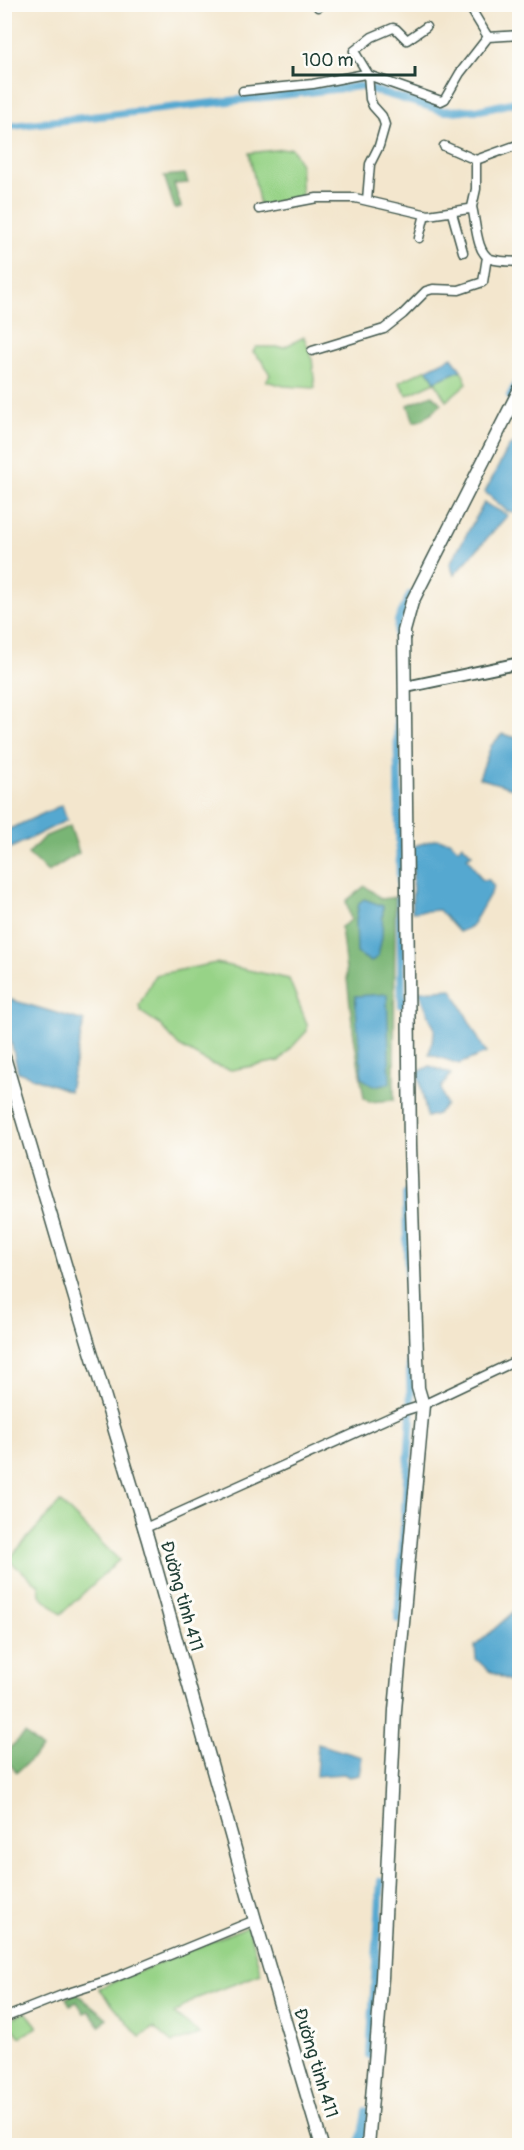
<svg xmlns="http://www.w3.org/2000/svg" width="524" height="2150" font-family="Pangolin,sans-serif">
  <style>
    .green { fill: #97d387; stroke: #5b885e; stroke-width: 1.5 }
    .forest { fill: #79b574; stroke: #4c7954; stroke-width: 1.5 }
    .water { fill: #54a8d0; stroke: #3a7282; stroke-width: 1.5 }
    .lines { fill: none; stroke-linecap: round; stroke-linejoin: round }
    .canal { stroke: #54a8d0; stroke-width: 8 }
    .minor-casing { stroke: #3f564b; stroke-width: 11 }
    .tertiary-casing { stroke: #3f564b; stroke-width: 14 }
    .secondary-casing { stroke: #3f564b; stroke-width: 15 }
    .minor { stroke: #fff; stroke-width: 8 }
    .tertiary { stroke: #fff; stroke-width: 10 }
    .secondary { stroke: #fff; stroke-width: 12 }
    .labels { text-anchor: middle; stroke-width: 6; stroke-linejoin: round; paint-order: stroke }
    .street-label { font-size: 18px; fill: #1f3d34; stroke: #fdfcf7 }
  </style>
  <rect width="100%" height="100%" fill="#fdfcf7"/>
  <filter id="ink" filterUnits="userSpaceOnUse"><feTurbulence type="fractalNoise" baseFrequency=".0167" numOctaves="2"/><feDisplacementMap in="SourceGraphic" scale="12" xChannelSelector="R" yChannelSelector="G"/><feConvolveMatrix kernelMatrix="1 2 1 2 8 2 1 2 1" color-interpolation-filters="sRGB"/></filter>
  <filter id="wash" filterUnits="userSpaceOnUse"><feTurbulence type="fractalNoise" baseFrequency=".008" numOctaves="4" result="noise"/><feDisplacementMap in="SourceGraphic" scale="24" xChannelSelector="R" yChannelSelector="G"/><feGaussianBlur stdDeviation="1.35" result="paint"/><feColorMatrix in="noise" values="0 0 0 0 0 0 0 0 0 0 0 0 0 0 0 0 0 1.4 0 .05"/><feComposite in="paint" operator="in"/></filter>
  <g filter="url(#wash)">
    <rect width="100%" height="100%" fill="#f3e6cd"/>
    <!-- green -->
    <path class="green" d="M292 148 300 163 302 198 260 206 249 153Z
      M304 337 312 358 315 388 284 386 266 381 270 375 263 362 253 352 256 347H284Z
      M427 369 435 381 461 370 467 383 446 401 435 382 407 395 399 382Z
      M216 963 289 979 307 1024V1031L279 1061 231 1070 211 1064 179 1046 159 1024 141 1012 139 1005 155 975Z
      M60 1502 119 1560 61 1614 40 1595 39 1585 8 1560Z
      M248 1926 261 1974 195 1999 174 2014 200 2034 172 2043 154 2028 140 2037 99 1988Z
      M26 2012 38 2027 20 2037 7 2020Z"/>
    <!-- forest -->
    <path class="forest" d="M185 174 188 183 174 184 181 207 175 209 164 176Z
      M432 395 442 404 424 419 414 422 408 405Z
      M70 826 79 853 48 872 28 854 44 837Z
      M365 886 382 899 395 897 394 1100 369 1102 364 1098 353 1030 341 927 351 920 346 901Z
      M25 1734 42 1749 17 1772 5 1760V1752Z
      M76 1993 107 2018 100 2026 89 2011 84 2013 77 2002 70 2005 66 1998Z"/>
    <!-- water -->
    <path class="water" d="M452 357 461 370 435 381 427 369Z
      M516 441 520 445 519 513 507 511 485 492 508 448Z
      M484 503 508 515 454 575 450 564Z
      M502 734 517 738 519 741V777L516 776 512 788 479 778 491 746Z
      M62 805 67 820 5 851V831Z
      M436 839 450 841 458 849 462 844 472 854 467 857 482 880H489L494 887 471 927 459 932 439 910 412 912 414 846Z
      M364 899 383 906 382 937 378 956 371 962 357 953 356 920 359 903Z
      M452 989 486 1053 459 1064 429 1054 435 1030 419 991Z
      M387 994 390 1083 373 1086 362 1078 355 996Z
      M5 998 84 1021 69 1091 18 1072 5 1015Z
      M430 1066 451 1074 441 1088 446 1105 437 1114 427 1117 418 1072Z
      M519 1607V1686L489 1671 476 1659 475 1646Z
      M318 1744 362 1757 359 1775 349 1777 344 1774 316 1776Z"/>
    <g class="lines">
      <!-- canal -->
      <path class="canal" d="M4 127 360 86 444 111 480 110 520 101
        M510 396 520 377
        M402 1005 396 651 398 621 410 595
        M398 1619 411 1416 406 1195
        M370 2056 381 1881
        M357 2146 362 2135 366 2111"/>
    </g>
  </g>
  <g filter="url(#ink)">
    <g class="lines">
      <defs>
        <path id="minor" d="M318 4V7
          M468 4 488 37
          M243 91 313 84 365 74 441 101 445 99 460 73 488 37 520 35
          M444 146 476 160
          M367 200 370 164 379 146 385 125 382 116 373 106 370 99 368 74 354 51 372 37 393 28 396 29 407 40 426 27
          M472 207C476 221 476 254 491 259 500 262 510 261 520 262
          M259 209 317 198H355L428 215 469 209 472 207 476 189V160L520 144
          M452 213 463 252
          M419 238 425 214
          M312 351 384 329 403 314 426 291 433 289 459 290 483 282 487 257
          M143 1529 404 1411 423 1405 520 1359
          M4 2018 62 1995 109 1980 255 1920"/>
        <path id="tertiary" d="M406 687 520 663"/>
        <path id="secondary" d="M4 1057 77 1305 148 1540 255 1920 322 2146
          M368 2146 382 1978 395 1710 423 1405 418 1388 410 1146 404 631 412 602 520 389"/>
      </defs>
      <!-- minor casing -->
      <use href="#minor" class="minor-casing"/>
      <!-- tertiary casing -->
      <use href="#tertiary" class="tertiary-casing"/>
      <!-- secondary casing -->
      <use href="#secondary" class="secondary-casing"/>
      <!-- minor -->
      <use href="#minor" class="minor"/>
      <!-- tertiary -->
      <use href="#tertiary" class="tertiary"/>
      <!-- secondary -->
      <use href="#secondary" class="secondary"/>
    </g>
  </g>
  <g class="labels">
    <!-- street labels -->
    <g class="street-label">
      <text transform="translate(182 1596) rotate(74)" y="6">Đường tỉnh 411</text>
      <text transform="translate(316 2063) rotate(73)" y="6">Đường tỉnh 411</text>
    </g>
  </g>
  <!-- margin -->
  <rect width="524" height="2150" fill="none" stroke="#fdfcf7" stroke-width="24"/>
  <!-- scale -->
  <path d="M293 66v9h122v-9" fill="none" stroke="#1f3d34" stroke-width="3"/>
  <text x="302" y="66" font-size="18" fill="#1f3d34" stroke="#fdfcf7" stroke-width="4.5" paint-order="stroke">100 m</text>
</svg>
